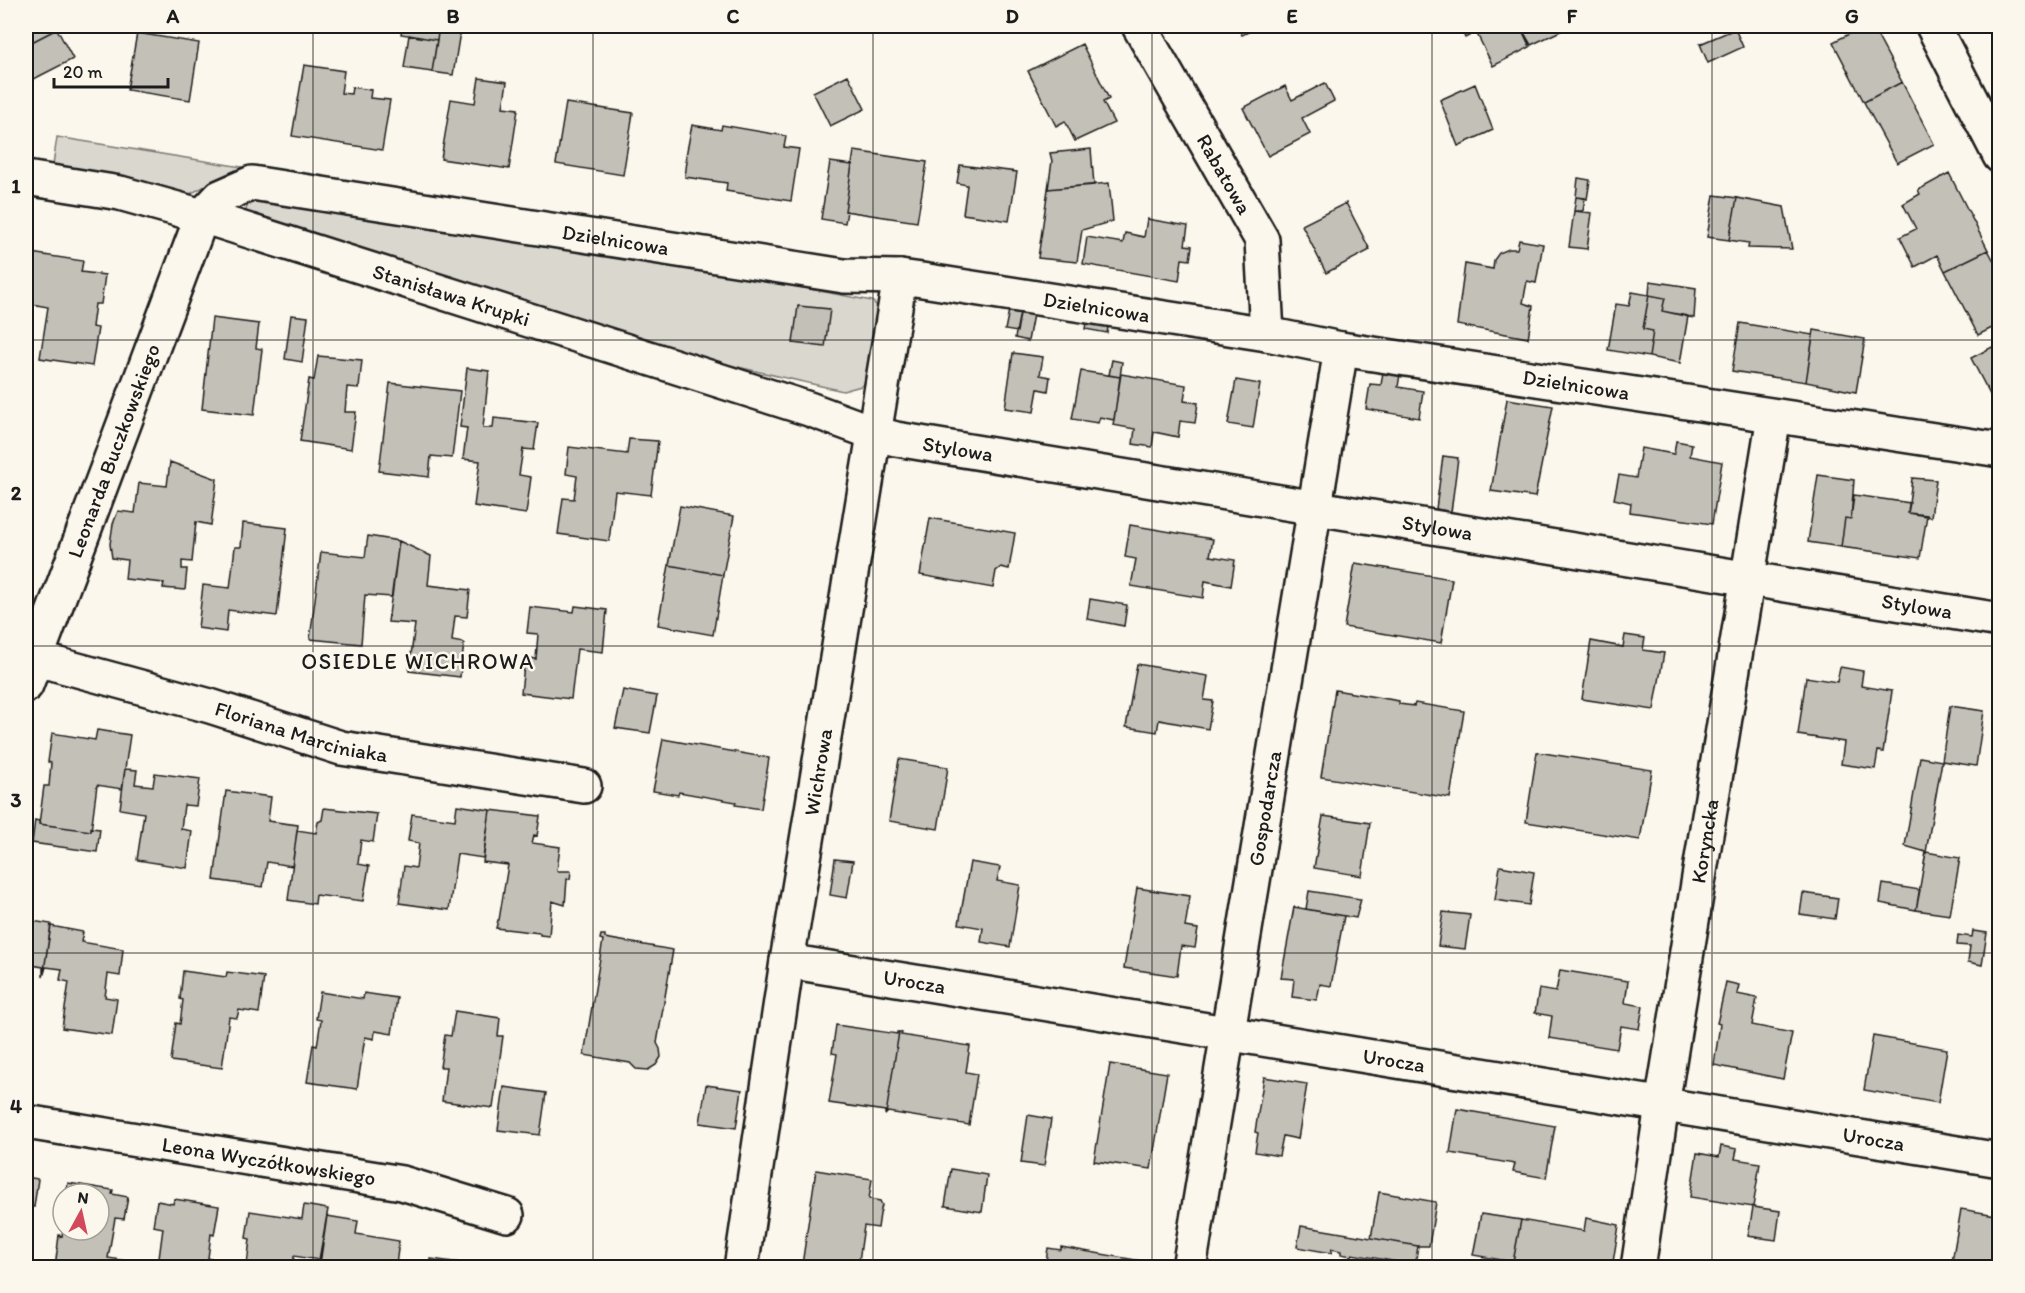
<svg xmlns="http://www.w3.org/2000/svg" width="2025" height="1293" font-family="Itim,sans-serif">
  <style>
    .green { fill: #dad7ce; stroke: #7b7a75; stroke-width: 1.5 }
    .building { fill: #c3c0b8; stroke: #1c1c1c; stroke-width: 1.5 }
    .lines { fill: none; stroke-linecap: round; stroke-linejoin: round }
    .minor-casing { stroke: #1c1c1c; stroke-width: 38 }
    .minor { stroke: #fbf7ec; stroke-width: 33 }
    .grid { fill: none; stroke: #1c1c1c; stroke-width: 1.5; stroke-opacity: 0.55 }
    .labels { text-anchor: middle; stroke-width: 5; stroke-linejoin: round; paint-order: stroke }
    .street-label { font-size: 21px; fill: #1c1c1c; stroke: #fbf7ec }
    .neighbourhood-label { font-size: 22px; letter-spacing: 1.5px; fill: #1c1c1c; stroke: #fbf7ec }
    .neatline { fill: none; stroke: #1c1c1c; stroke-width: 2 }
    .grid-label { font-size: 20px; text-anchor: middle; font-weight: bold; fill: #1c1c1c }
  </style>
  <rect width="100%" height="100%" fill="#fbf7ec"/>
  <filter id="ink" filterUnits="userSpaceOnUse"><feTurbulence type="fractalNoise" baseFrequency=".0167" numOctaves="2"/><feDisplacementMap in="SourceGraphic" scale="12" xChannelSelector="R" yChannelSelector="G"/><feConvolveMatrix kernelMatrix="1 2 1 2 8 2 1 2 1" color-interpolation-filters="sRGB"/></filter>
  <g filter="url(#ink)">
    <!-- green -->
    <path class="green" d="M57 137 260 170 219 179 190 194 53 165Z
      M259 198 434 230 696 267 872 301 879 308 872 377 861 386 843 391 725 364 245 214 248 202Z"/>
    <!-- building -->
    <path class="building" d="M26 26H56L57 29 26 45Z
      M402 26H439L437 40 401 34Z
      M439 26H461L453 75 432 72Z
      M1237 26H1261L1242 35Z
      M1460 26H1520L1530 47 1493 66 1476 32 1465 38Z
      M1520 26H1571L1531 45Z
      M1865 26H1872L1902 82 1864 102 1833 42Z
      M57 29 73 59 26 83V45Z
      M1735 29 1743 47 1708 63 1700 44Z
      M137 33 199 43 190 100 127 90Z
      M409 35 437 40 432 72 404 68Z
      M1082 44 1109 99 1103 102 1114 123 1075 141 1065 121 1056 126 1028 71Z
      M304 65 344 71 341 93 351 94 352 87 371 90 370 98 390 100 382 150 292 136Z
      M848 75 865 109 830 126 813 92Z
      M479 78 507 82 503 107 518 109 509 169 441 159 451 99 475 103Z
      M1902 82 1934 144 1897 163 1864 102Z
      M1325 83 1334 101 1302 118 1310 134 1268 156 1243 108 1285 86 1292 100Z
      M1475 84 1493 130 1458 146 1440 100Z
      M566 103 633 113 623 175 556 164Z
      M692 125 721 130 722 125 786 136 784 147 799 149 791 201 726 191 727 183 685 177 687 161H685Z
      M1091 149 1094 185 1048 189 1052 161 1050 153Z
      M854 151 927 162 917 222 845 211Z
      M830 162 852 165 845 211H847L845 223 821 219Z
      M960 165 1017 172 1009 221 963 214 967 185 957 183Z
      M1949 173 1988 250 1945 271 1937 255 1915 267 1900 237 1916 229 1903 204 1920 194 1918 190Z
      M1578 178 1590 180 1587 199 1576 197Z
      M1109 183 1113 221 1082 230 1077 262 1038 258 1048 189Z
      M1714 195 1737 198 1729 240 1707 237Z
      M1576 197 1585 198 1583 211H1574Z
      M1737 198 1784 207 1792 249 1748 248 1749 243 1729 240Z
      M1346 203 1370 250 1326 273 1302 225Z
      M1574 211 1592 213 1587 249 1569 247Z
      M1147 219 1188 226 1185 245 1192 246 1190 260 1182 259 1179 281 1083 264 1087 237 1123 243 1125 233 1144 237Z
      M1519 240 1543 244 1536 283 1527 281 1523 303 1533 306 1528 338 1457 325 1465 264 1493 269 1494 260 1499 253 1509 249H1517Z
      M1988 250 2000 272V324L1978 335 1945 271Z
      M26 253 31 254 26 291Z
      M31 253 83 261 81 272 105 275 101 304H95L92 327 98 328 92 366 40 358 48 307 26 303V291Z
      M1650 281 1696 288 1694 318 1662 311 1665 298 1649 295Z
      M1632 292 1649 295 1643 329 1653 331 1649 357 1608 350 1616 304 1629 306Z
      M1649 295 1665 298 1662 311 1688 316 1680 363 1649 357 1653 331 1643 329Z
      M1010 305 1021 307 1017 332 1005 330Z
      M798 306 830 309 825 347 793 343Z
      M1021 307 1034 309 1028 341 1015 338Z
      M291 315 308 317 302 362 285 359Z
      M212 318 259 324 256 348 262 349 254 415 202 409Z
      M1087 318 1109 322 1107 333 1085 329Z
      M1740 323 1813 335 1806 382 1732 371Z
      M1814 330 1865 339 1856 392 1806 382Z
      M2000 343V414L1971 358Z
      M1013 353 1043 357 1040 375 1050 377 1048 391 1038 389 1034 412 1005 408Z
      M318 356 362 360 359 388 347 387 345 412H356L351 449 300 441 309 379 314 380Z
      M1112 360 1122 362 1120 377 1109 375Z
      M467 368 489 371 483 428H493L494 418 538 423 534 450 523 449 519 475 531 477 526 514 474 506 480 461 463 459 467 428 460 427Z
      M1081 371 1120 377 1114 420 1100 417 1098 423 1072 419Z
      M1383 372 1400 374 1398 387 1423 391 1419 418 1366 409 1370 384 1381 385Z
      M1121 374 1186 385 1184 401 1198 403 1195 423 1180 421 1178 437 1154 432 1152 447 1133 444 1135 429 1113 425Z
      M1236 380 1260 384 1253 428 1228 424Z
      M390 383 460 391 452 458 431 456 429 477 379 471Z
      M1507 399 1553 406 1535 497 1491 491Z
      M629 439 658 441 651 495 615 491 609 541 558 534 563 498 574 499 577 476 566 474 569 447 627 454Z
      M1676 441 1692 444 1690 456 1722 462 1712 524 1630 512 1631 503 1614 499 1619 475 1636 478 1641 448 1674 454Z
      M1443 456 1458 458 1451 512 1436 509Z
      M170 462 217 479 211 525 196 522 192 562 182 561V569H187L185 590 163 588 164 583 125 579 127 560 112 558 110 544 113 524 118 511 135 513 139 483 167 486Z
      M1818 475 1854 480 1851 519 1845 518 1841 547 1808 542Z
      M1912 478 1936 480 1931 517 1908 513Z
      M1854 495 1910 503 1908 513 1927 515 1920 558 1841 547 1845 518 1851 519Z
      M680 506 734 516 723 575 669 565Z
      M930 518 1015 533 1009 569 1001 567 996 571 993 588 920 575Z
      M243 523 287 528 277 616 228 610 226 632 198 628 203 585 230 588 235 547H241Z
      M1130 525 1213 539 1210 556 1235 560 1231 586 1205 581 1203 598 1131 586 1136 559 1125 557Z
      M368 536 399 541 392 597 365 595 361 644 310 639 321 552 365 557Z
      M399 541 431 556 428 585 470 590 467 617 455 616 452 641 464 643 460 677 409 671 415 624 388 622Z
      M1355 563 1452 579 1441 643 1344 627Z
      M669 565 723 575 713 635 658 625Z
      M1090 599 1127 605 1124 626 1087 619Z
      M575 606 607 610 603 652 577 649 571 699 521 693 525 657 536 659 538 634 527 633 530 607 574 612Z
      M1625 635 1645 638 1643 650 1664 653 1654 710 1582 699 1591 641 1623 647Z
      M1137 664 1208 676 1204 700 1213 701 1208 729 1159 720 1157 732 1126 727Z
      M1840 667 1863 671 1861 686 1892 691 1883 752 1878 751 1875 769 1841 764 1844 742 1798 735 1806 677 1837 682Z
      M623 690 657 696 650 733 615 728Z
      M1335 690 1399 701V704L1414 706 1415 703 1464 711 1450 798 1321 777Z
      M1950 706 1984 711 1976 766 1942 761Z
      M97 730 130 735 122 789 97 785 91 831 39 824 44 786H49L51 763 48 762 52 733 95 740Z
      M663 739 769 758 761 809 735 805 736 802 679 792 678 795 653 791Z
      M1537 752 1652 770 1640 840 1526 822Z
      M1920 757 1942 761 1926 852 1905 846Z
      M899 759 948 767 938 829 889 821Z
      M125 769 137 770 135 784 153 786 155 773 200 779 196 806 184 805 181 829 192 831 187 868 137 860 144 813 120 809Z
      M226 791 271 797 268 821 298 825 292 866 267 862 263 887 214 880Z
      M457 805 490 810 483 858 457 854 449 910 399 903 404 866 416 868 419 843 408 841 412 814 455 820Z
      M324 808 377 814 373 842 361 840 358 864 369 866 363 901 316 895 315 904 288 900 297 830 316 833 318 822 322 820Z
      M490 810 540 816 537 836 534 835 532 843 560 847 557 871H571L570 879H567L565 905 552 901 549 936 540 935V933L496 928 498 920H499L508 865 483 862Z
      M1323 816 1370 823 1362 876 1314 868Z
      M35 820 39 821V824L91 831V828L100 829 97 852 32 843Z
      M1926 852 1960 858 1950 915 1916 910Z
      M835 859 853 861 847 898 830 895Z
      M970 862 1000 867 997 881 1020 885 1010 947 981 942 983 928 959 924Z
      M1500 866 1534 872 1529 905 1495 900Z
      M1883 884 1920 890 1916 910 1880 903Z
      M1137 888 1190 896 1185 927 1198 929 1195 948 1181 946 1177 976 1124 968Z
      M1309 891 1361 899 1356 918 1306 909Z
      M1803 893 1838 898 1835 919 1800 914Z
      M1294 907 1344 916 1331 986 1320 984 1317 1000 1292 997 1294 979 1281 978Z
      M1443 912 1470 915 1465 949 1438 946Z
      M26 920 51 924 43 977V967L26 964Z
      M51 926 83 932 81 942 123 949 120 976 108 974 105 997 117 999 112 1035 62 1028 69 982 60 980 62 969 46 967 43 977Z
      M1973 931 1987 933 1982 965 1968 962 1970 946 1957 945 1958 935 1972 937Z
      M601 935H605V938L673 950 657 1043 660 1049 661 1057 656 1065 648 1070 636 1069 630 1063 584 1055 603 940 600 939Z
      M1560 970 1628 981 1625 1003 1643 1006 1639 1029 1621 1026 1617 1049 1549 1038 1552 1016 1535 1013 1539 989 1556 992Z
      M183 971 226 977 227 972 264 977 259 1013 239 1010 237 1018 229 1017 222 1068 171 1061 176 1023 180 1024 183 1000 180 999Z
      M1726 982 1739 985 1737 994 1757 998 1752 1025 1792 1033 1783 1079 1714 1065 1720 1024 1717 1023 1718 1019Z
      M320 992 363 999 364 993 397 998 392 1034 375 1031 374 1039 365 1037 357 1089 307 1082 313 1045 317 1046 321 1020 316 1019Z
      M2000 1010V1051L1993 1050Z
      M455 1011 500 1018 498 1036H503L493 1108 442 1101 446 1067H440L445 1035 451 1036Z
      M836 1025 897 1034V1032H899L886 1114H885V1111L829 1103 837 1054 832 1053Z
      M899 1032 902 1033 901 1035 970 1046 966 1072 977 1074 969 1125 888 1112 886 1114Z
      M1873 1036 1947 1049 1938 1103 1864 1090Z
      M1110 1064 1167 1073 1151 1169 1094 1161Z
      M1264 1077 1307 1084 1298 1139 1283 1136 1279 1156 1255 1152 1258 1133 1255 1132Z
      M706 1085 742 1090 736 1128 700 1123Z
      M504 1087 546 1093 540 1135 498 1130Z
      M1457 1109 1555 1126 1546 1178 1513 1172 1515 1164 1450 1153Z
      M1028 1115 1051 1119 1044 1166 1021 1163Z
      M1721 1146 1737 1149 1735 1159 1760 1163 1753 1207 1690 1197 1697 1153 1719 1157Z
      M951 1169 987 1175 982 1212 945 1206Z
      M816 1170 872 1179 869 1199 880 1201 882 1205 880 1214 878 1228 864 1226 858 1268H818L802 1265Z
      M26 1177 38 1179 34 1207 30 1206 26 1231H30L26 1260Z
      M68 1183 113 1190 112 1194 128 1197 124 1219 115 1218 108 1258 133 1262 132 1268H55L59 1235 62 1236 63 1230H99V1194H66Z
      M1379 1192 1436 1202 1429 1246H1418L1371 1238Z
      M174 1199 219 1206 214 1235 211 1234 208 1258 211 1259 209 1268H132L133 1262 158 1266 163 1228 153 1226 157 1201 173 1204Z
      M304 1205 328 1209 319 1260 294 1256 293 1268H241L242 1264 247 1265 250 1239 246 1238 250 1211 302 1219Z
      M1753 1207 1780 1211 1776 1240 1748 1236Z
      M2000 1207V1268H1951L1961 1209 1996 1215V1209Z
      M1481 1214 1521 1220 1513 1262 1473 1255Z
      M327 1216 358 1221 356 1234 399 1241 396 1265 398 1268H343L320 1264Z
      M1586 1218 1619 1225 1612 1268H1548L1513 1262 1521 1220 1584 1231Z
      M1301 1226 1418 1246 1415 1265 1352 1254 1351 1256 1341 1254V1251L1332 1249 1331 1253 1297 1247Z
      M1061 1247 1142 1261 1141 1268H1045L1048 1248 1061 1250Z
      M431 1259 475 1265V1268H430Z
      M1859 1262 1892 1268H1858Z"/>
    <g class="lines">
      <defs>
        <g id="minor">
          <path id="s1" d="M1139 26 1262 240 1267 334"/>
          <path d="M1933 26 2000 156"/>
          <path id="s2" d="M26 178 120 193 202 216 809 409 874 433 896 439 2000 620"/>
          <path id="s3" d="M26 656 210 706 341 748 584 786"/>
          <path id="s4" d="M26 685 202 216 220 197 252 183 844 276 900 277 922 280 1267 334 1341 349 2000 450"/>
          <path id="s5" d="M787 961 2000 1160"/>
          <path id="s6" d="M26 1122 402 1183 507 1215"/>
          <path id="s7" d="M741 1268 787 961 900 277"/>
          <path id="s8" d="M1189 1268 1341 349"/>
          <path id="s9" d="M1638 1268 1662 1105 1774 416"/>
        </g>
      </defs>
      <!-- minor casing -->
      <use href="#minor" class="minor-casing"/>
      <!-- minor -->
      <use href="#minor" class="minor"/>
    </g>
  </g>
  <!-- grid -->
  <path class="grid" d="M313 26V1268M593 26V1268M873 26V1268M1152 26V1268M1432 26V1268M1712 26V1268M26 340H2000M26 646H2000M26 953H2000"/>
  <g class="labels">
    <!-- street labels -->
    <g class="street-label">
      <text dy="7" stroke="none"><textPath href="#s1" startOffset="171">Rabatowa</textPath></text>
      <text dy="7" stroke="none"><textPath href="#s4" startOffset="930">Dzielnicowa</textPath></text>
      <text dy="7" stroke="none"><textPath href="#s2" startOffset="442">Stanisława Krupki</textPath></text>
      <text dy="7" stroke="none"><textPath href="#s4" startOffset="1416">Dzielnicowa</textPath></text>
      <text dy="7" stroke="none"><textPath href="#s4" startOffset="1902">Dzielnicowa</textPath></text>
      <text dy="7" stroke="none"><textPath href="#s2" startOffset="972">Stylowa</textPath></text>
      <text dy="7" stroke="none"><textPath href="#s4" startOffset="250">Leonarda Buczkowskiego</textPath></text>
      <text dy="7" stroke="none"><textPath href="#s2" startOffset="1458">Stylowa</textPath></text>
      <text dy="7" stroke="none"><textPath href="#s2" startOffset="1944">Stylowa</textPath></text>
      <text dy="7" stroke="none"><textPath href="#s3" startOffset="286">Floriana Marciniaka</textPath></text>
      <text dy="7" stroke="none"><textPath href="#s7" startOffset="502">Wichrowa</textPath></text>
      <text dy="7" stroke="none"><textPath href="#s8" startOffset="466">Gospodarcza</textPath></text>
      <text dy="7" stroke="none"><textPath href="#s9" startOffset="432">Koryncka</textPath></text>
      <text dy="7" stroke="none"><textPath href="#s5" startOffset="129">Urocza</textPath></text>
      <text dy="7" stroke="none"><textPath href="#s5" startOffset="615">Urocza</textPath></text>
      <text dy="7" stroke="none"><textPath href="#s5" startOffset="1101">Urocza</textPath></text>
      <text dy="7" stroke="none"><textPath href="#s6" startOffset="246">Leona Wyczółkowskiego</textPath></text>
    </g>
    <!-- neighbourhood labels -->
    <g class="neighbourhood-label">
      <text x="418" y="669">OSIEDLE WICHROWA</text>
    </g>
  </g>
  <!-- margin -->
  <rect width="2025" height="1293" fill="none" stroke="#fbf7ec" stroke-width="66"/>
  <!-- north arrow -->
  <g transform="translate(81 1212) rotate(8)"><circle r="28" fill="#fbf7ec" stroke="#a29f99" stroke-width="1.5"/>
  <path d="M0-4.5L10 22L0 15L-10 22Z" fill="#d1495b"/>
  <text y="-9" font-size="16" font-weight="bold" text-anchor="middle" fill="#1c1c1c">N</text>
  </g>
  <!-- scale -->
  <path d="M54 78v9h114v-9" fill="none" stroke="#1c1c1c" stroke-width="3"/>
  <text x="63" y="78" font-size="18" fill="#1c1c1c" stroke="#fbf7ec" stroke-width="4.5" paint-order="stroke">20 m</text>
  <rect x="33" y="33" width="1959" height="1227" class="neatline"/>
  <g class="grid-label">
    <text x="173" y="23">A</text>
    <text x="453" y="23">B</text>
    <text x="733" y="23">C</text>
    <text x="1012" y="23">D</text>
    <text x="1292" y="23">E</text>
    <text x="1572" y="23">F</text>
    <text x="1852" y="23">G</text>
    <text x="16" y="193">1</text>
    <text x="16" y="500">2</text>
    <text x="16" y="807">3</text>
    <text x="16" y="1113">4</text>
  </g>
</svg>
